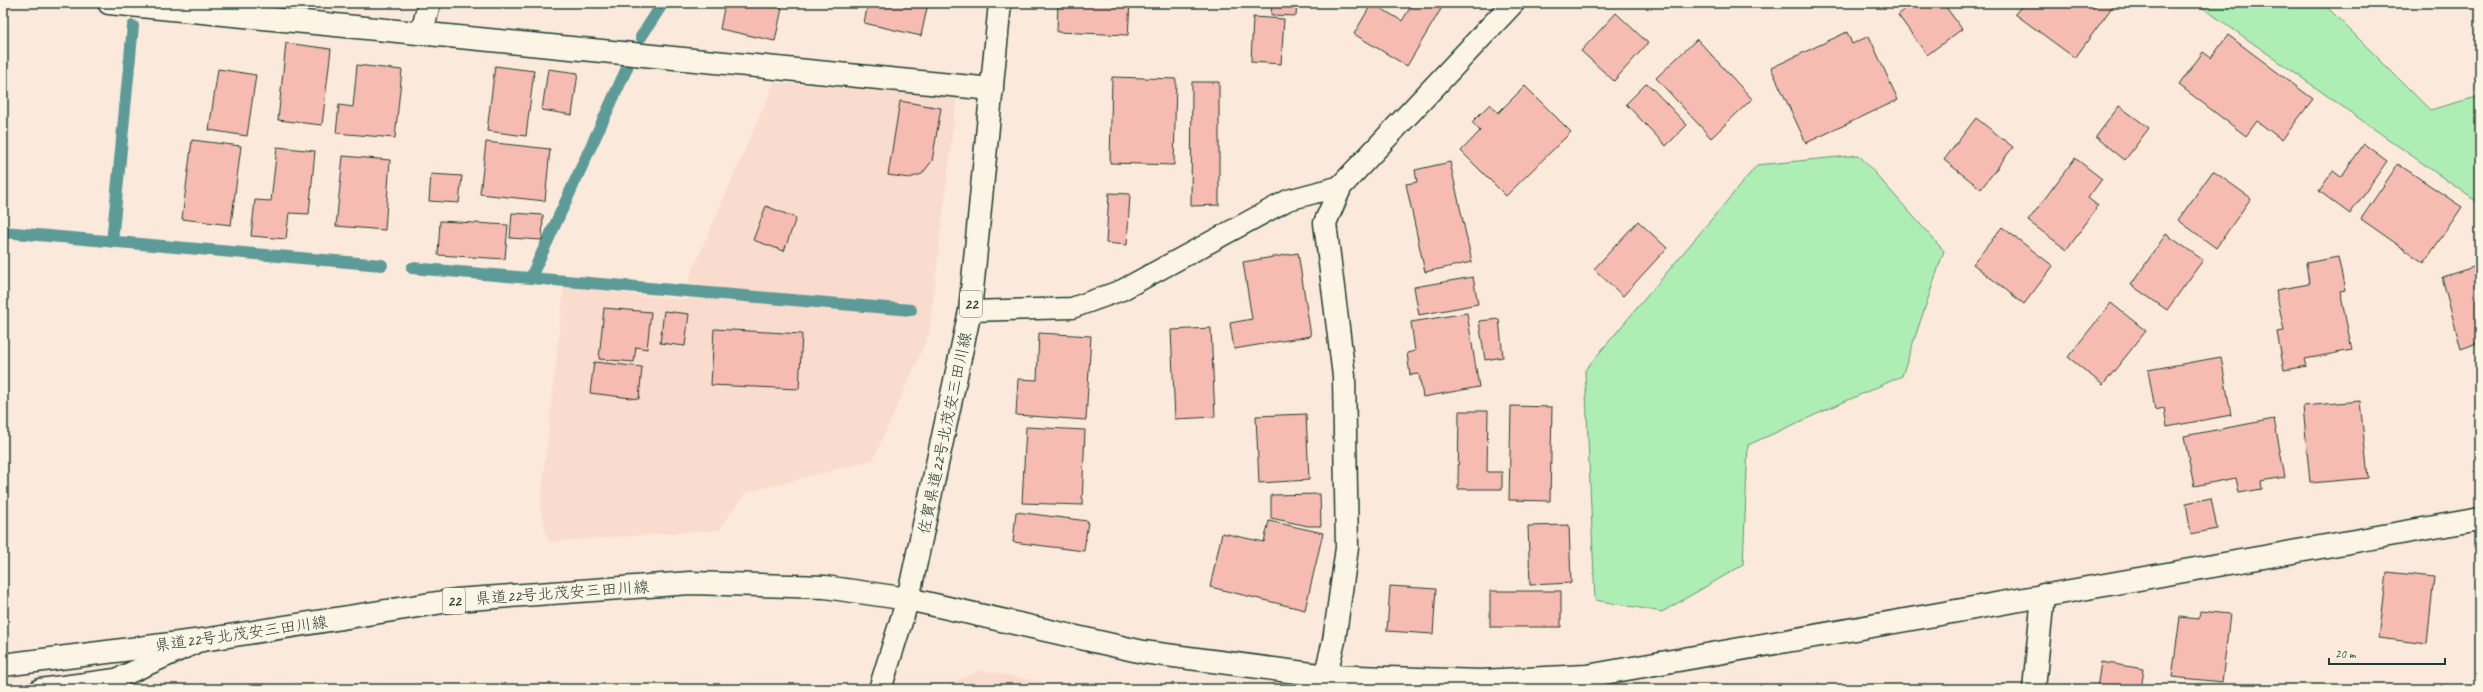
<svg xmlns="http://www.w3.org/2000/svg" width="2483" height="692" font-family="Caveat,'Klee One',sans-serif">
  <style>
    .built { fill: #fadcce }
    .green { fill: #aeedb4; stroke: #669574 }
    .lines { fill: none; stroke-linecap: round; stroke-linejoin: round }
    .stream { stroke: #5d9b99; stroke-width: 12 }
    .building { fill: #f7bcb1; stroke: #1f3d34 }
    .service-casing { stroke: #1f3d34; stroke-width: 23 }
    .minor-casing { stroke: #1f3d34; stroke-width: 25 }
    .tertiary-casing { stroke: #1f3d34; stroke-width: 25 }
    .primary-casing { stroke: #1f3d34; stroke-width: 25 }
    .service { stroke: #fcf5e5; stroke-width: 20 }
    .minor { stroke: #fcf5e5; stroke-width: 22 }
    .tertiary { stroke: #fcf5e5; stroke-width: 22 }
    .primary { stroke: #fcf5e5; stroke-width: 22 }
    .labels { text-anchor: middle; stroke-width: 3.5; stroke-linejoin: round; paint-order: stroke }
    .shield { fill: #fcf5e5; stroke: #617469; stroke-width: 1 }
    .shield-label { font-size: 15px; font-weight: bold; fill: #1f3d34 }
    .street-label { font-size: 16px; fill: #1f3d34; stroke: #fcf5e5 }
  </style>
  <rect width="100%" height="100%" fill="#fbeadb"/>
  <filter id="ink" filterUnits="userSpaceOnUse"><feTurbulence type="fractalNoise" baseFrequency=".025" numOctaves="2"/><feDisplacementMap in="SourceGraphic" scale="8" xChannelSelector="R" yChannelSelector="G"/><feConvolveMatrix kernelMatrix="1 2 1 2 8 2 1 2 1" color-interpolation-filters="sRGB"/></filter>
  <g filter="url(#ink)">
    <!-- built -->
    <path class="built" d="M774 83 957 95 929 335 873 460 745 493 719 530 548 542 540 507 564 287 688 300 690 275Z
      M981 670 1078 689H938Z"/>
    <!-- green -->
    <path class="green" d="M2196 3H2323L2430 110 2480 96V204Z
      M1859 155 1944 251 1902 376 1748 445 1743 565 1662 612 1595 600 1585 370 1757 165Z"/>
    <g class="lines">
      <!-- stream -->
      <path class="stream" d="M641 37 663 3
        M3 232 382 265
        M112 242 133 26
        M412 268 911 310
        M531 277 627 68"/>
    </g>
    <!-- building -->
    <path class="building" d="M725 3H775L774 7 782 8 775 41 720 29Z
      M868 3H928L921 36 864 23Z
      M1058 3H1130L1128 35 1057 32Z
      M1272 3H1297L1296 16 1271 15Z
      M1372 3 1402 21 1413 3H1431L1441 9 1407 66 1354 34Z
      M1906 3H1943L1962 29 1927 55 1898 15 1909 6Z
      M2024 3H2115L2075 58 2015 14Z
      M1616 13 1648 43 1614 81 1581 51Z
      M1253 17 1284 19 1281 64 1251 62Z
      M1847 32 1852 44 1869 36 1898 100 1806 143 1771 68Z
      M2228 35 2313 99 2282 140 2257 121 2246 136 2179 85 2203 52 2211 58Z
      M1697 39 1752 99 1711 138 1656 78Z
      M286 43 331 49 322 125 278 120Z
      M357 65 402 70 395 138 336 133 339 105 353 107Z
      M495 66 534 71 526 136 487 131Z
      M218 69 256 75 247 136 209 130Z
      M548 69 578 73 572 115 542 110Z
      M1112 77 1176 79 1174 165 1110 163Z
      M1192 82H1219V205L1191 206Z
      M1647 83 1687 125 1666 146 1626 104Z
      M1525 86 1571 132 1506 196 1461 151 1480 131 1472 122 1490 104 1498 113Z
      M900 101 941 108 932 161 922 174 909 178 888 175Z
      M2119 106 2149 128 2125 160 2096 137Z
      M1976 118 2013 147 1981 189 1944 160Z
      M192 140 241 146 231 225 182 219Z
      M486 142 550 149 545 201 480 194Z
      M2364 144 2387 161 2350 214 2319 191 2333 171 2341 177Z
      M277 147 315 151 309 214 289 213 286 239 251 236 255 200 271 201Z
      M343 156 390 160 385 230 336 226Z
      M2075 158 2102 179 2088 198 2098 206 2067 250 2028 221Z
      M1450 162 1472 262 1425 272 1406 184 1417 182 1415 170Z
      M2398 164 2462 207 2424 263 2361 219Z
      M2213 171 2251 198 2216 248 2178 220Z
      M431 174 462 176 459 203 429 201Z
      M1109 193 1130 194 1127 245 1106 243Z
      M766 206 796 218 784 251 753 240Z
      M512 213 543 215 542 240 510 238Z
      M440 221 508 225 505 259 438 255Z
      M1638 221 1667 248 1623 296 1594 269Z
      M2002 227 2053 266 2024 304 1973 264Z
      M2166 234 2203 260 2167 310 2131 285Z
      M1298 253 1311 336 1234 349 1230 323 1252 319 1243 262Z
      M2338 257 2345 290 2340 291 2352 350 2305 359 2307 366 2284 370 2277 332 2284 331 2276 290 2309 284 2306 263Z
      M2480 265V342L2461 349 2442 277Z
      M1473 277 1478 304 1419 315 1414 287Z
      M2111 303 2146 331 2103 385 2068 357Z
      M604 308 651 312 647 349 636 347 634 362 599 359Z
      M664 311 689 314 685 346 660 343Z
      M1467 313 1479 387 1423 397 1419 374 1410 375 1407 353 1415 351 1411 322Z
      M1499 319 1503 357 1485 360 1479 321Z
      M1211 328 1215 417 1175 419 1171 330Z
      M714 329 802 334 799 389 711 385Z
      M1039 333 1091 336 1086 420 1016 415 1018 379 1037 380Z
      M2221 357 2231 415 2167 427 2164 408 2155 410 2148 370Z
      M594 362 642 367 639 399 590 393Z
      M2360 401 2368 478 2310 483 2303 406Z
      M1511 406 1552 407 1550 501 1509 500Z
      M1459 411H1488L1487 472H1502V489H1458Z
      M1306 414 1309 480 1259 483 1256 416Z
      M2274 419 2285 477 2261 481 2262 489 2239 493 2236 478 2194 486 2184 436Z
      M1026 427 1085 430 1082 505 1022 503Z
      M1320 494 1321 526H1308L1271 518V495Z
      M2211 498 2217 529 2191 534 2186 503Z
      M1016 512 1088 521 1084 551 1013 542Z
      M1269 521 1323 533 1305 610 1210 587 1222 533 1264 542Z
      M1569 525 1571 583 1530 585 1528 526Z
      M2387 572 2434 577 2427 644 2379 638Z
      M1390 586 1436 589 1433 634 1387 631Z
      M1490 591H1561V627H1490Z
      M2200 611 2230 614 2222 682 2172 677 2180 617 2199 619Z
      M2101 662 2144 669 2141 689H2097Z"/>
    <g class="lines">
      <defs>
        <path id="service" d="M970 311 1072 308 1122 290 1288 200 1341 186
          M40 689 116 679 194 644"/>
        <path id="minor" d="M109 3 992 89
          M422 33 429 3
          M1322 689 1334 641 1347 548 1344 376 1325 223 1341 186 1513 3
          M2034 689 2043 595"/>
        <path id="tertiary" d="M880 689 908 599 1143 652 1327 676 1480 681 1587 676 2480 519"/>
        <path id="primary" d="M3 665 203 640 456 600 690 583 825 587 908 599 970 311 1000 3"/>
      </defs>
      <!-- service casing -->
      <use href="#service" class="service-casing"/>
      <!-- minor casing -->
      <use href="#minor" class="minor-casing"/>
      <!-- tertiary casing -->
      <use href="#tertiary" class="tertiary-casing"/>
      <!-- primary casing -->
      <use href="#primary" class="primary-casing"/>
      <!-- service -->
      <use href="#service" class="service"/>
      <!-- minor -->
      <use href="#minor" class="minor"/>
      <!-- tertiary -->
      <use href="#tertiary" class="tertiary"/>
      <!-- primary -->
      <use href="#primary" class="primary"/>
    </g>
  </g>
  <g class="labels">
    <!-- shield labels -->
    <g class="shield">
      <rect x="960" y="291" width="22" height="26" rx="3"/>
      <rect x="443" y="588" width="22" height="26" rx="3"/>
    </g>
    <g class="shield-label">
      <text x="971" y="309">22</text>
      <text x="454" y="606">22</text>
    </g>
    <!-- street labels -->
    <g class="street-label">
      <text transform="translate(944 433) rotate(-78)" y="6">佐賀県道22号北茂安三田川線</text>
      <text transform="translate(562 592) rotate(-4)" y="6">県道22号北茂安三田川線</text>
      <text transform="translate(241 633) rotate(-8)" y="6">県道22号北茂安三田川線</text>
    </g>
  </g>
  <!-- margin -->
  <rect width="2483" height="692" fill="none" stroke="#fcf5e5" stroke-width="16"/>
  <rect x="8" y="8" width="2467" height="676" fill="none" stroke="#1f3d34" stroke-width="1.5" filter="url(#ink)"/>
  <!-- scale -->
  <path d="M2329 658v6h116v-6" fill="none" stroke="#1f3d34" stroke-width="2"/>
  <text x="2335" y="658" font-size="12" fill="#1f3d34" stroke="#fcf5e5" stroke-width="3" paint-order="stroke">20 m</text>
</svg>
